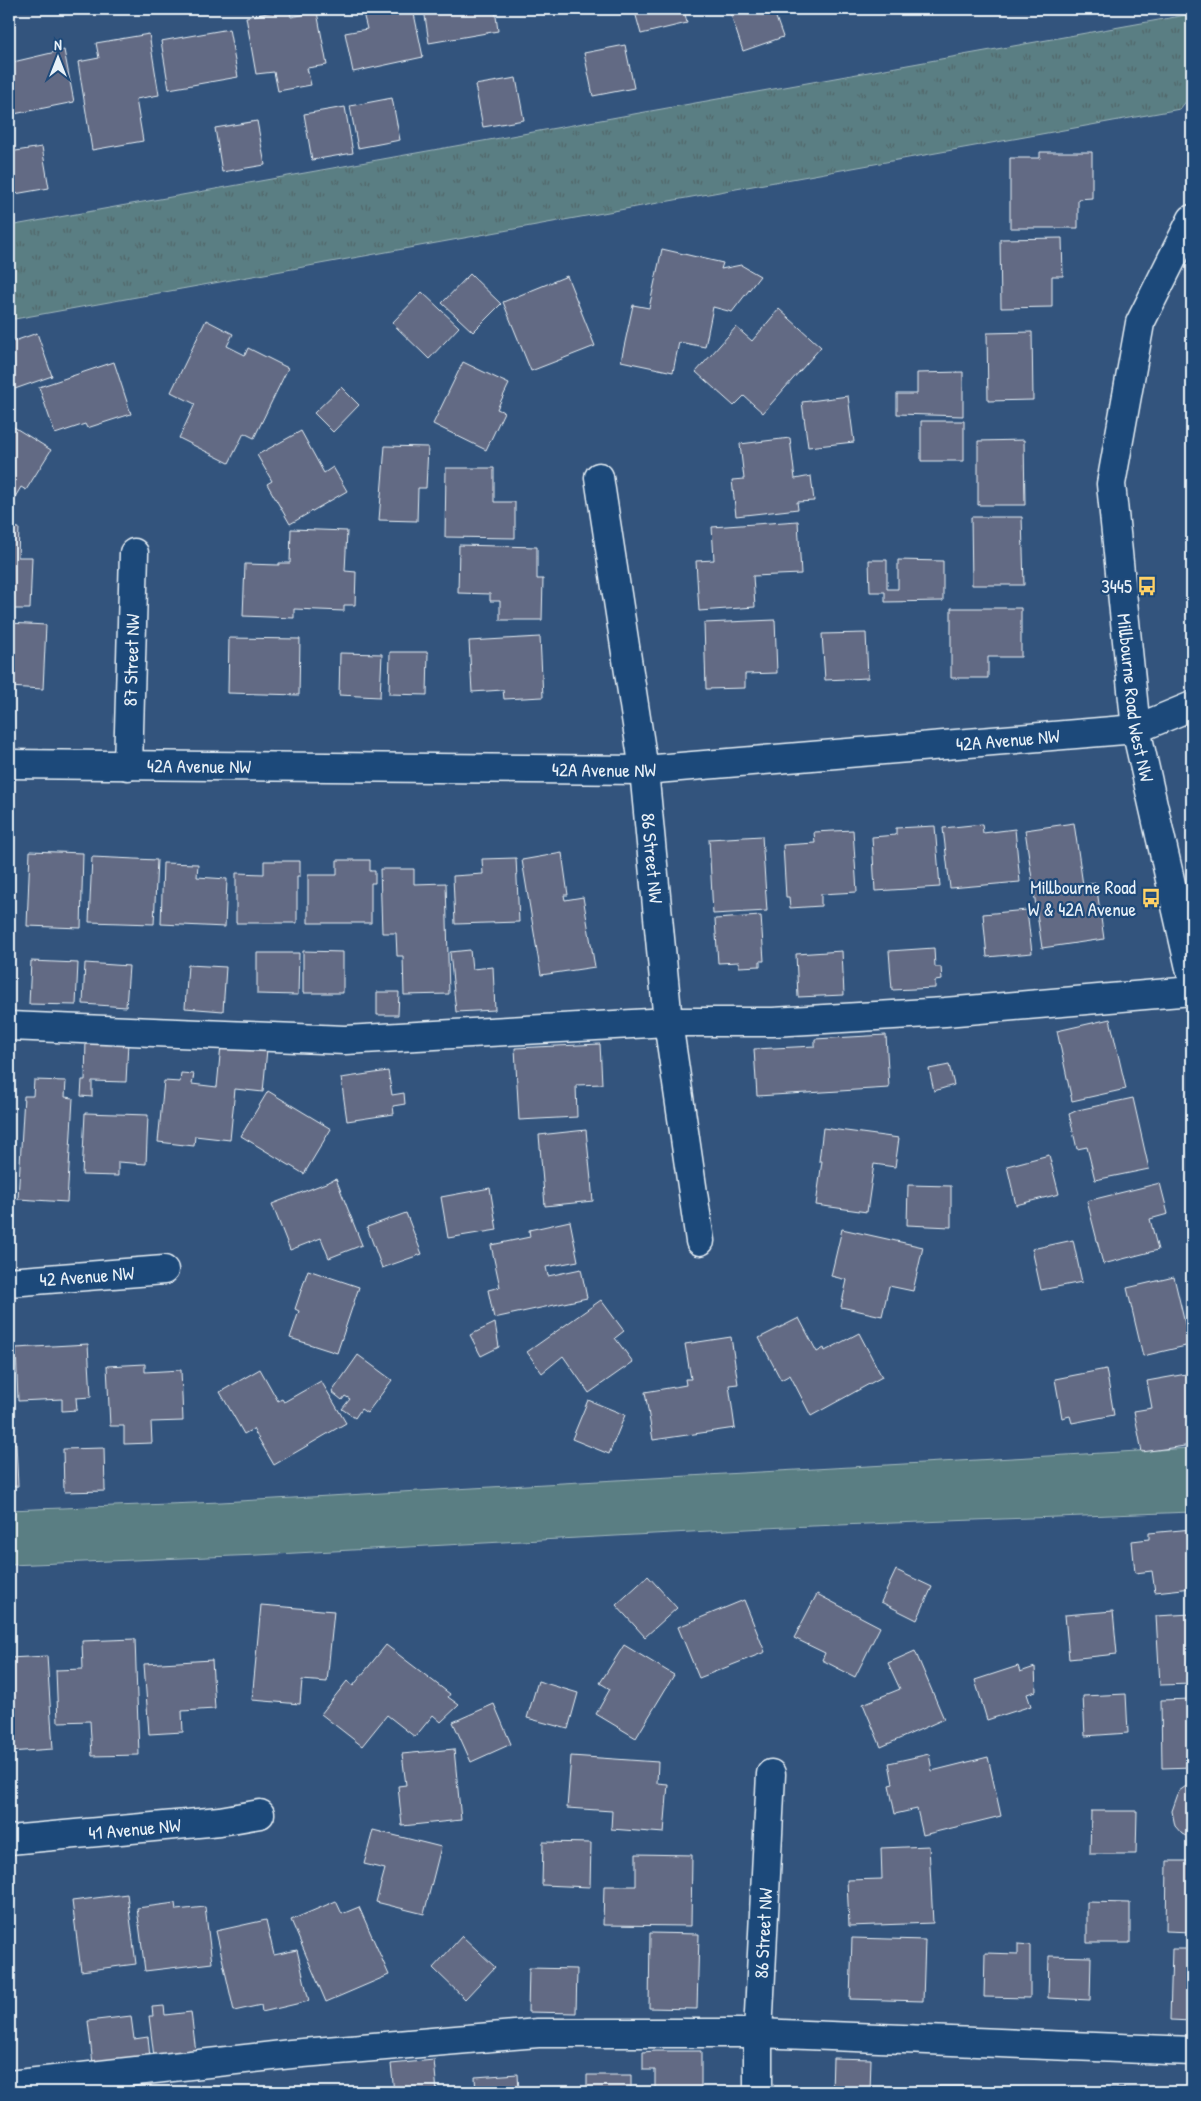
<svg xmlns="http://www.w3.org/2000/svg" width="1201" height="2101" font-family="'Patrick Hand',sans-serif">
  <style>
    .grass { fill: url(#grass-tufts); stroke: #a1b8be }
    .park { fill: #5a7e83; stroke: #a1b8be }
    .building { fill: #626b84; stroke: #e8f1f8 }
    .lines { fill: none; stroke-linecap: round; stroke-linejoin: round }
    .minor-casing { stroke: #e8f1f8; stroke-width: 31 }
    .minor { stroke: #1f4a7a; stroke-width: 28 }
    .labels { text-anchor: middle; stroke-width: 4.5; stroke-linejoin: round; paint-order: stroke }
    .poi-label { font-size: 19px; fill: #e8f1f8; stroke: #1f4a7a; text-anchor: end }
    .street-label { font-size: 19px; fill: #e8f1f8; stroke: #1f4a7a }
  </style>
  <defs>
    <pattern id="grass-tufts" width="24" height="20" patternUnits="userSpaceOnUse" patternTransform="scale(1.25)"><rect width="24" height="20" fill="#5a7e83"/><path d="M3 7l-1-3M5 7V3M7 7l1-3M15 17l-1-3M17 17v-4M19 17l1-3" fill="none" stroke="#516669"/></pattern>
  </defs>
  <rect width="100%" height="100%" fill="#33547d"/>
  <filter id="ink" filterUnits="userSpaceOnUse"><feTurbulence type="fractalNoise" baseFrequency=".02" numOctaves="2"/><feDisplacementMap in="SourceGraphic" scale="10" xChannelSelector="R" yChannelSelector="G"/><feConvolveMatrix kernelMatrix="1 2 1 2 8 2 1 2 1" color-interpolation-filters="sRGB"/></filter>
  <g filter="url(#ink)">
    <!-- grass -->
    <path class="grass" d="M1192 14V94L1180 109 9 320V226Z"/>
    <!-- park -->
    <path class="park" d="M1192 1448V1512L785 1527 258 1555 9 1565V1510L221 1502Z"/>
    <!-- building -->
    <path class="building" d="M289 9 291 17 317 12 327 65 307 68 311 85 278 91 274 72 256 74 246 17Z
      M362 9H413L423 57 353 72 345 33 367 29Z
      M424 9H495L498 31 429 43Z
      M629 9H684L687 23 641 34 635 12 630 14Z
      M750 9H773L783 37 743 51 731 15Z
      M229 29 238 77 169 89 161 41Z
      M149 34 159 95 136 99 143 141 92 150 78 62 99 58 96 43Z
      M625 45 634 88 593 96 584 53Z
      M64 50 74 102 9 115V63Z
      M516 78 524 120 483 127 475 85Z
      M392 98 400 140 358 148 350 106Z
      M345 107 353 153 312 160 304 114Z
      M257 121 265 165 222 172 215 128Z
      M42 147 49 188 9 195V152Z
      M1040 152H1092V198L1078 199V228H1010V158H1040Z
      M1062 238 1063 276H1052V307L1001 308 1000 239Z
      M662 249 723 263 721 269 741 265 760 276 732 312 713 307 705 347 679 342 673 372 621 361 633 305 649 308Z
      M470 274 501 304 473 332 442 303Z
      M567 276 595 346 531 371 503 302Z
      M422 292 459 327 429 359 392 323Z
      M779 309 821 347 763 413 744 396 734 406 696 372 736 327 752 341Z
      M206 320 233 334 227 346 245 355 248 348 288 368 254 438 244 433 229 463 179 438 195 404 171 392Z
      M1032 332 1033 400 988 401 987 333Z
      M37 333 52 376 9 391V343Z
      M114 362 131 414 87 428 85 424 55 434 39 387Z
      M463 362 509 384 497 409 504 412 486 450 433 424Z
      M963 372V416L897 414V394H917V373Z
      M341 387 359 405 333 432 314 413Z
      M848 396 854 442 808 447 802 402Z
      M921 421H964V461H921Z
      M9 424 51 450 26 490 21 487 9 507Z
      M301 431 324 473 333 467 347 491 290 524 267 484 272 481 257 455Z
      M790 438 795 479 811 476 814 501 797 502 798 509 736 516 732 480 744 479 740 444Z
      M1024 440 1025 505H978V441Z
      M385 446 428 447 426 488H418L417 521 379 520Z
      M446 468H494V502H515V538L445 537Z
      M971 517H1022L1024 585H972Z
      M798 521 801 574 753 576 755 607 699 611 696 561 714 560 712 527Z
      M9 527 19 528 18 557H32L30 609H9Z
      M291 529 347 531 345 571 356 572 355 605H344V611L294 609V618L243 616 245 564 279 565V563H290Z
      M459 545 537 547V579H543L542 620H500V601H490V594L458 593Z
      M869 560H887V589H898V560L943 561V601L885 602V592H870Z
      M951 608H1021V657H988V678H951Z
      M775 620 777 673 745 674V688L706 689 704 623Z
      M9 623 46 625 43 689 9 687Z
      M866 633 868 678 825 680 822 634Z
      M540 637 543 697 504 699 503 690 472 692 469 641Z
      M229 638 300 639 299 695 228 693Z
      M390 652H428L427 695 389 694Z
      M340 653 382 654 380 697 339 695Z
      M1074 823 1083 885 1096 883 1104 939 1042 948 1025 830Z
      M982 824 983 833 1015 829 1020 882 950 888 943 828Z
      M935 826 940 887 875 891 872 837 896 835V828Z
      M853 830 857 892 821 894V906L790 908 789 897H786L783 845 815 843 814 832Z
      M762 836 767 911 713 914 709 839Z
      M30 851 83 853 81 928 27 926Z
      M562 853 568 895H564L565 900 583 897 595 967 541 975 522 860Z
      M92 857 157 860 154 924 89 922Z
      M516 858 519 922 455 924 453 876 483 874 482 859Z
      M337 860H370V871H375V883H371V923H308V875H337Z
      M264 861H300V876H297V923H236V873L264 874Z
      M163 863 198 864 197 877 227 879 225 927 161 924Z
      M380 869H414V884L446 883 449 994 404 995 403 956H397L396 933H382Z
      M1027 910 1032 953 987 957 983 914Z
      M761 916 764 961H760V966L739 967V962L718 963 715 919Z
      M934 948 935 967H941L942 980 935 981V988L892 990 889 951Z
      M470 950 472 969 493 967 495 1010 456 1012 450 952Z
      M303 951 343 952V993H303Z
      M842 951 844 995 798 997 796 954Z
      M257 953H299L298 995 257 994Z
      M31 961 78 963 76 1005 29 1004Z
      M85 963 129 966 126 1007 83 1004Z
      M188 965 226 967 223 1011 185 1008Z
      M377 992H399L398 1015H377Z
      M1110 1019 1126 1089 1072 1101 1057 1031Z
      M886 1035 889 1088 757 1096 754 1049 815 1046V1039Z
      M86 1040 128 1042 126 1082 92 1081V1097L81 1096 82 1080H85Z
      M600 1044 602 1084 576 1085 577 1117 519 1120 515 1048Z
      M221 1045 267 1049 263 1092 235 1089 230 1140 195 1136 194 1146 158 1142 164 1081 180 1082 181 1073 194 1074 192 1084 217 1087Z
      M949 1065 954 1085 934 1091 929 1069Z
      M388 1071 392 1095 404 1093 405 1104 393 1106 394 1114 347 1121 341 1078Z
      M34 1080 66 1081 65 1097 73 1098 67 1202 18 1199 24 1096H33Z
      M268 1091 331 1129 304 1174 241 1136Z
      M1133 1098 1149 1169 1095 1180 1087 1147 1077 1149 1069 1114 1078 1110Z
      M85 1113 148 1115 146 1164 118 1162V1176L82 1175Z
      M823 1128 899 1138 895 1167 874 1164 867 1212 816 1205 822 1161H819Z
      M586 1130 593 1201 545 1206 539 1135Z
      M1049 1155 1059 1194 1016 1205 1007 1166Z
      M336 1179 362 1245 329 1258 321 1238 290 1250 272 1204Z
      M1160 1183 1168 1214 1150 1219 1158 1250 1103 1264 1087 1201Z
      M908 1185 951 1186V1227L907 1225Z
      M490 1188 497 1230 448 1238 441 1197Z
      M406 1213 422 1254 382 1268 367 1227Z
      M570 1221 578 1261 546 1267 548 1276 581 1269 587 1298 494 1318 488 1290 500 1287 491 1245 530 1237 529 1230Z
      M842 1229 923 1247 913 1291 889 1286 882 1316 841 1307 847 1280 831 1276Z
      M1073 1240 1082 1282 1041 1290 1032 1249Z
      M308 1270 359 1287 337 1353 290 1338 299 1311 295 1309Z
      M1174 1277 1190 1345 1143 1356 1127 1288Z
      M601 1300 624 1331 615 1338 633 1362 589 1393 563 1356 542 1373 527 1352Z
      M799 1318 817 1352 824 1348 825 1351 859 1333 882 1377 811 1416 790 1375 781 1380 759 1338Z
      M495 1323 499 1347 481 1356 470 1335Z
      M731 1337 738 1384 729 1385 735 1428 653 1440 645 1392 686 1385 685 1379H691L685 1344Z
      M88 1344 91 1397 76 1398 77 1410 62 1411V1399L18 1401 16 1348Z
      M358 1355 392 1380 367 1413 361 1409 355 1418 342 1409 350 1399 345 1396 342 1400 332 1392Z
      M145 1364V1372L181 1370 183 1421 151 1422 152 1443 124 1444V1426H110L107 1366Z
      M260 1369 278 1401 282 1399 284 1402 321 1381 346 1423 274 1465 253 1429 244 1434 220 1392Z
      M1106 1369 1114 1415 1072 1423 1070 1416 1062 1418 1055 1379Z
      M1192 1373V1445L1142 1452 1134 1411 1152 1408 1147 1381Z
      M588 1400 625 1415 609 1454 572 1439Z
      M16 1443 18 1486 9 1487V1444Z
      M104 1448 105 1491 64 1492 63 1449Z
      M1192 1529V1588L1155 1592 1152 1571 1135 1573 1132 1541 1149 1539V1533Z
      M896 1570 932 1587 917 1620 881 1602Z
      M648 1576 677 1608 645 1637 616 1605Z
      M817 1594 880 1627 855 1677 822 1660 825 1653 794 1638Z
      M744 1600 765 1652 699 1678 678 1627Z
      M261 1605 334 1611 327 1682 302 1680 300 1704 252 1700Z
      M1113 1611 1117 1654 1069 1659 1065 1615Z
      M1192 1614V1684L1160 1685 1156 1616Z
      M135 1639 139 1755 92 1756 90 1721 58 1722 56 1670 83 1669 82 1641Z
      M386 1645 450 1694 448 1697 459 1705 441 1722 433 1715 415 1737 387 1715 362 1746 321 1714 347 1681 353 1686Z
      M624 1645 674 1675 636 1738 596 1714 610 1689 600 1683Z
      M915 1651 944 1719 881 1747 863 1704 900 1689 888 1663Z
      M47 1656 53 1749 9 1752V1658Z
      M212 1660 215 1709 182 1711 183 1732 149 1734 144 1664Z
      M1018 1666 1020 1672 1035 1667 1036 1691 1027 1694 1031 1706 987 1720 975 1680Z
      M538 1681 578 1693 568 1729 527 1718Z
      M1126 1694 1128 1733 1085 1736 1083 1696Z
      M1192 1699V1767L1162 1768 1161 1700Z
      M494 1704 511 1744 471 1762 453 1722Z
      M454 1749 461 1820 402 1826 398 1786 406 1785 402 1754Z
      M929 1754 932 1771 988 1757 1001 1816 923 1835 917 1809 895 1814 889 1785 893 1784 889 1763Z
      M571 1756 658 1762 657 1783 668 1784 664 1833 611 1829 612 1811 567 1808Z
      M1192 1782V1839L1182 1834 1175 1826 1172 1811 1179 1791Z
      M1091 1811H1137L1136 1854H1090Z
      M373 1830 441 1847 424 1914 376 1902 385 1869 364 1864Z
      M543 1842 591 1843 590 1887 542 1885Z
      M929 1846 933 1923 849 1926 847 1880 882 1879 881 1848Z
      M636 1854 692 1855 691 1926 603 1925 604 1886H636Z
      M1167 1861H1192V1932L1166 1931Z
      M127 1894 136 1964 81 1971 72 1901Z
      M336 1901 342 1914 359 1907 389 1975 326 2002 291 1920Z
      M1087 1902 1130 1903V1943H1087Z
      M175 1903 176 1910 205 1907 212 1963 145 1971 137 1908Z
      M266 1920 274 1955 297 1950 309 2001 262 2012 261 2005 234 2011 216 1931Z
      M650 1933 699 1934 697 2009 649 2008Z
      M462 1936 495 1967 465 1999 433 1968Z
      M852 1938 925 1940 923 2001 850 1999Z
      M1018 1944 1030 1945V1998L984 1997 985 1953 1018 1954Z
      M1172 1949H1192V2021L1170 2020Z
      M1049 1956 1091 1957 1090 2000 1048 1998Z
      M529 1968 577 1969 576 2013 528 2012Z
      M164 2006 165 2015 191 2012 196 2052 154 2057 149 2016H153L152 2007Z
      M131 2016 134 2039 148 2037 150 2058 93 2064 88 2021Z
      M655 2051H701V2092H655V2070H643V2052Z
      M833 2058 871 2059 870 2092H832Z
      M434 2060 437 2092H394L391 2064Z
      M518 2074 519 2092H476L475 2077Z
      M587 2075H631V2092H587Z
      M939 2086H980V2092H939Z
      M984 2086 1025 2088V2092H984Z
      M1110 2088 1151 2089 1150 2092H1110Z
      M1162 2089 1192 2090V2092H1162Z"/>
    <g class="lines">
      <defs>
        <g id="minor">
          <path id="s1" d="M1192 219 1140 323 1111 484 1136 729 1192 977"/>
          <path id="s2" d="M599 477 644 770 668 1022 700 1241"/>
          <path id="s3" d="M9 764 644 770 1136 729 1192 706"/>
          <path id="s4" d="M128 766 134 553"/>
          <path d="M9 1026 345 1040 668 1022H773L945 1012 1192 991"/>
          <path id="s5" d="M9 1282 164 1270"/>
          <path id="s6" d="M9 1840 220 1821 260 1814"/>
          <path d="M9 2085 291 2054 538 2033H758L1192 2051"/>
          <path id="s7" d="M758 2092V2033L771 1774"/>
        </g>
      </defs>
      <!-- minor casing -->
      <use href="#minor" class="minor-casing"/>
      <!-- minor -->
      <use href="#minor" class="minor"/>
    </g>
  </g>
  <!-- icons -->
  <defs>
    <symbol id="bus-bare" viewBox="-9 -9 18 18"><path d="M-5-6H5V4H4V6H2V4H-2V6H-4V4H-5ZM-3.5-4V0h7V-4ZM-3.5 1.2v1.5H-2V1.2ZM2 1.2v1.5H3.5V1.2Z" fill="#ffd166" stroke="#1f4a7a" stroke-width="2.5" paint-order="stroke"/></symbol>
  </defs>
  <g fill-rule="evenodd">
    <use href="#bus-bare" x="1133" y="572" width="28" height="28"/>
    <use href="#bus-bare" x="1137" y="884" width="28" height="28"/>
  </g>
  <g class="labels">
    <!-- poi labels -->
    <g class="poi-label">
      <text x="1132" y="593">3445</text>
      <text x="1136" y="894">Millbourne Road<tspan x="1136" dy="22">W &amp; 42A Avenue</tspan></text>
    </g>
    <!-- street labels -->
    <g class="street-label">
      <text dy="7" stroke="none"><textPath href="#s4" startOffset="106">87 Street NW</textPath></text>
      <text dy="7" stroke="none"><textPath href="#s1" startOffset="495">Millbourne Road West NW</textPath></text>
      <text dy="7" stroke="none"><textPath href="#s3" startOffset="1000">42A Avenue NW</textPath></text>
      <text dy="7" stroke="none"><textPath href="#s3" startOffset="190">42A Avenue NW</textPath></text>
      <text dy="7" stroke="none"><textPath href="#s3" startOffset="595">42A Avenue NW</textPath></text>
      <text dy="7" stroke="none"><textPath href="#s2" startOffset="385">86 Street NW</textPath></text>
      <text dy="7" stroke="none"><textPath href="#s5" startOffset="78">42 Avenue NW</textPath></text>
      <text dy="7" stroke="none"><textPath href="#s6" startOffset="126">41 Avenue NW</textPath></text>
      <text dy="7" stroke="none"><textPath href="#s7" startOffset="159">86 Street NW</textPath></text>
    </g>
  </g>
  <!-- margin -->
  <rect width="1201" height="2101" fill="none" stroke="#1f4a7a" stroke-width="30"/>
  <rect x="15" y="15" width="1171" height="2071" fill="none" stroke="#e8f1f8" stroke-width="2" filter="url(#ink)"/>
  <!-- north arrow -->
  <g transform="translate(58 58)" stroke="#1f4a7a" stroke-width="4" paint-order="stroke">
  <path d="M0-4L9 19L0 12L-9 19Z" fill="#e8f1f8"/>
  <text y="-8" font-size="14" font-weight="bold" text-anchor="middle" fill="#e8f1f8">N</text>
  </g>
</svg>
